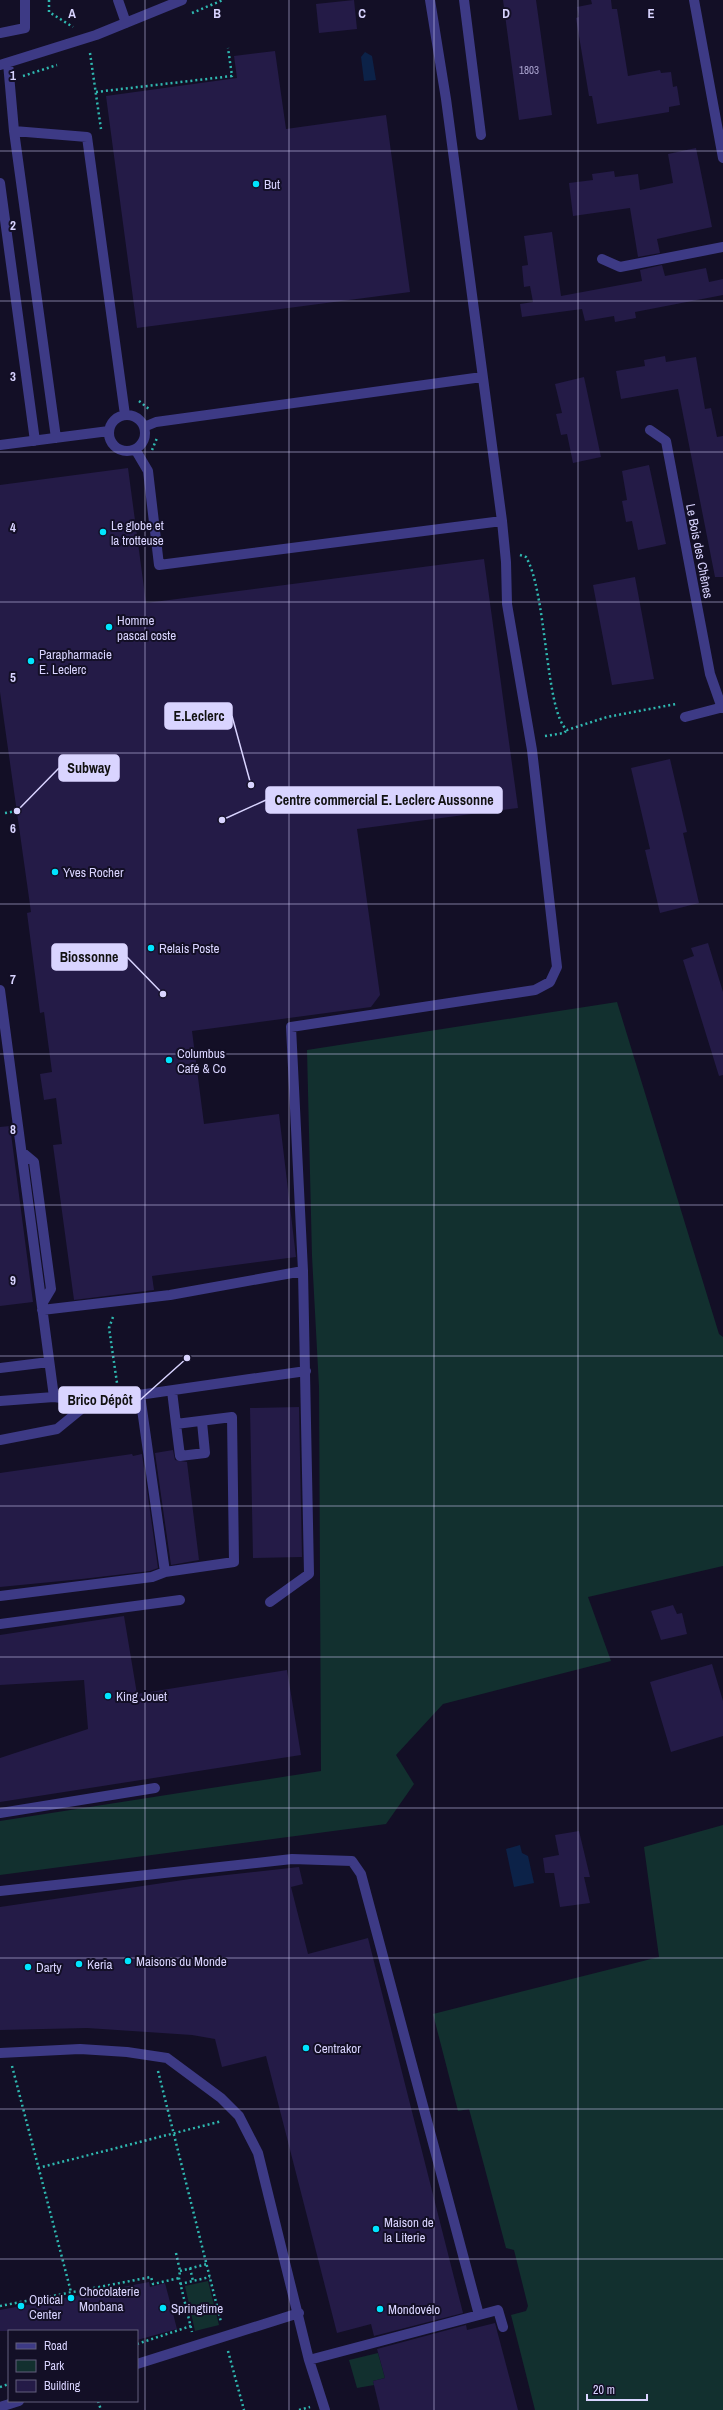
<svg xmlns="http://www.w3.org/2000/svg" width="723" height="2410" font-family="'Archivo Narrow',sans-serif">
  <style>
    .green { fill: #12302f }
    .water { fill: #0c2248 }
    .building { fill: #241b47 }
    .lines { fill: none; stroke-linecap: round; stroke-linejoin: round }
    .path { stroke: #2fb8b0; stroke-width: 2.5; stroke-dasharray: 2 3; stroke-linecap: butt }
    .minor { stroke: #3d3a85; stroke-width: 10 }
    .grid { fill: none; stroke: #d9d4ff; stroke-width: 1; stroke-opacity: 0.55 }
    .poi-dot { fill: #00e5ff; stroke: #130f26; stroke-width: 1.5 }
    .labels { text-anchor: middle; stroke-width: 4; stroke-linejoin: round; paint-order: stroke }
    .number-label { font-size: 11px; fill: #aca6d1 }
    .poi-label { font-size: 13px; fill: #d9d4ff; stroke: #130f26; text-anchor: start }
    .street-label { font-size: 13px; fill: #d9d4ff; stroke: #130f26 }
    .grid-label { font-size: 13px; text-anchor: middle; font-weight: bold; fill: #d9d4ff; stroke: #130f26; stroke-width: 4; stroke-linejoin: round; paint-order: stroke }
    .leader { fill: none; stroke: #d9d4ff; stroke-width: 1.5 }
    .callout-dot { fill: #d9d4ff; stroke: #130f26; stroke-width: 1.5 }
    .callout { fill: #d9d4ff; stroke: #d9d4ff; stroke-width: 1.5 }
    .callout-label { font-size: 14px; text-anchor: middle; font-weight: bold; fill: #111 }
  </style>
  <rect width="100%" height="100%" fill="#130f26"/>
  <!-- green -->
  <path class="green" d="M617 1002 719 1334 723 1337V1566L588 1597 611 1661 443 1704 396 1755 414 1784 386 1824 0 1875V1821L321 1771 319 1387 312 1256 307 1050Z
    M723 1825V2410H535L511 2315 526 2311 528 2306 514 2250 506 2248 469 2109 458 2111 433 2014 659 1957 644 1847Z
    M208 2281 219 2325 195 2331 185 2286Z
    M378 2353 385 2378 373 2381 374 2385 357 2388 349 2360Z"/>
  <!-- water -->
  <path class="water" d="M365 52 372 56 376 80 364 81 361 57Z
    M520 1845 522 1853 528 1856 534 1883 514 1887 506 1849Z"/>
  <!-- building -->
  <path class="building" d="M354 0 357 29 319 33 316 4Z
    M503 0H536L552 115 519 120Z
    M591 0H611L612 9H617L628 76 660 70 661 73 671 72 673 87 677 86 680 105 669 107V112L597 124 592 96H589L576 18 579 17 577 7 592 4Z
    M275 51 286 129 386 115 410 292 137 328 106 96 237 78 234 56Z
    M696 148 712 227 657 239 660 253 638 257 630 208 573 216 569 183 593 180 592 174 614 171 615 177 638 174 640 190 673 183 668 154Z
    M552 232 561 296 642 281 640 270 662 265 665 276 706 268 709 282 723 279V295L635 312 636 318 615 322 614 316 585 321 582 309 522 317 520 304 533 302 530 286 524 287 522 266 528 265 524 236Z
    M665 356 666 362 696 357 705 409 711 408 717 437 723 436V577H715L678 389 621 399 616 371 645 366 644 360Z
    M584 377 601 457 573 463 567 434 561 435 556 414 562 413 555 384Z
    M649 465 666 544 638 550 632 521 626 522 622 501 627 500 622 471Z
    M128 468 146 603 484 559 518 808 357 829 380 995 371 1007 192 1031 204 1124 279 1114 296 1257 152 1276 154 1290 74 1300 53 1145 62 1144 56 1098 44 1100 40 1074 52 1072 44 1012 40 1013 27 913 31 912 0 692V485Z
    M635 577 654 679 612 685 593 585Z
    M670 759 687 832 683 833 699 903 660 913 645 850 650 849 631 768Z
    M708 943 723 992V1075L719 1076 683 960 694 956 691 948Z
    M10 1126 33 1302 0 1306V1127Z
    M299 1407 302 1557 253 1558 250 1408Z
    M173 1450 175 1460 187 1462 199 1560 171 1565 155 1453Z
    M132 1454 133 1456 142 1454 158 1568 150 1571 82 1579 0 1587V1473Z
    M673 1605 677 1614 682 1613 687 1634 661 1640 651 1611Z
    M124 1616 137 1694 287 1670 301 1755 0 1802V1758L88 1729 84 1680 0 1685V1635Z
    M712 1664 723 1701V1736L671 1752 650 1682Z
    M579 1831 590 1877H584L590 1903 560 1907 554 1873H545L543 1858 559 1855 555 1835Z
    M299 1867 303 1884 291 1887 308 1954 368 1938 463 2313 374 2336 371 2324 337 2333 266 2056 222 2067 215 2039 192 2035 87 2028 0 2030V1907L190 1879Z
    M149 2282 150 2287 165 2283 177 2329 137 2340V2331H0V2310Z
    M495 2323 518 2410H380L373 2381 385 2378 377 2349 466 2325 467 2330Z"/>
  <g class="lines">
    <!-- path -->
    <path class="path" d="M49 0V12L73 27
      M192 13 223 0
      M90 53 101 129
      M23 76 57 65
      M96 92 232 76 228 48
      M139 401 149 409
      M152 450 157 438
      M520 555 526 557C547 592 545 712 567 730L607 717 676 704
      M545 736 564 733 567 730
      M5 813 17 811
      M113 1317 109 1328 117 1383
      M12 2066 71 2292
      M158 2071 221 2322
      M38 2168 222 2121
      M176 2253 180 2271 179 2278 192 2332
      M190 2268 193 2281
      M180 2271 207 2264
      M180 2284 210 2277
      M0 2306 151 2277 153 2284 179 2278
      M137 2344 191 2326
      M228 2351 244 2410
      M0 2387 9 2384
      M98 2401 101 2410
      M299 2410 310 2407"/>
    <!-- minor -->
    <path class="minor" d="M118 0 126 23
      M464 0 481 135
      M694 0 723 158
      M0 33 25 28V0
      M8 63 14 131 56 438
      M0 65 96 35 182 0
      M14 131 87 137 125 415
      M0 183 35 441
      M602 259 620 267 723 247
      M109 433a18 18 0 1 1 36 0a18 18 0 1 1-36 0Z
      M144 427 156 422 482 377
      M650 430 666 441 710 674 722 708
      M0 445 109 431
      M135 449 148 471 159 565 502 521
      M685 717 723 707
      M0 990 54 1397
      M22 1152 34 1162 51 1289 42 1304
      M42 1310 170 1295 303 1271
      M0 1368 49 1362
      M140 1395 165 1572 234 1562 232 1417 176 1424 172 1391
      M0 1401 54 1397 90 1402 306 1371
      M176 1424 180 1456 205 1453 202 1422
      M0 1440 57 1429 90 1402
      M0 1596 152 1577 165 1572
      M270 1602 309 1574 303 1271 291 1027 535 990 550 982 557 967 532 750 507 604 506 562 502 521 446 99 430 0
      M0 1624 180 1600
      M0 1813 155 1788
      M0 1891 292 1859 352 1861 361 1874 479 2315 309 2360
      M0 2053 80 2049 127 2052 167 2058 221 2098 239 2116 258 2153 309 2360 325 2410
      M479 2315 498 2310 503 2327
      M137 2364 299 2313
      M0 2407 19 2401"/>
  </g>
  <!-- grid -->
  <path class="grid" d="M145 0V2410M289 0V2410M434 0V2410M578 0V2410M0 151H723M0 301H723M0 452H723M0 602H723M0 753H723M0 904H723M0 1054H723M0 1205H723M0 1356H723M0 1506H723M0 1657H723M0 1808H723M0 1958H723M0 2109H723M0 2259H723"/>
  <!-- markers -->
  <g class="poi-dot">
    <circle cx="256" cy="184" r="4"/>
    <circle cx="103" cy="532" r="4"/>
    <circle cx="109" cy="627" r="4"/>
    <circle cx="31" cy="661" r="4"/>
    <circle cx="55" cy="872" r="4"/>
    <circle cx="151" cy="948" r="4"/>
    <circle cx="169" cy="1060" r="4"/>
    <circle cx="108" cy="1696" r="4"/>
    <circle cx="128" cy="1961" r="4"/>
    <circle cx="79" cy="1964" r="4"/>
    <circle cx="28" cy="1967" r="4"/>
    <circle cx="306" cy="2048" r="4"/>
    <circle cx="376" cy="2229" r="4"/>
    <circle cx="71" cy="2298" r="4"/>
    <circle cx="21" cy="2306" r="4"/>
    <circle cx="163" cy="2308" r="4"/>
    <circle cx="380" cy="2309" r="4"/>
  </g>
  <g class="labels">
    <!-- number labels -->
    <g class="number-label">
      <text x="529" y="74">1803</text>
    </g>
    <!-- poi labels -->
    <g class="poi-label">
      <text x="264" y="189">But</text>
      <text x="111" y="530">Le globe et<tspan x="111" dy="15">la trotteuse</tspan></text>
      <text x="117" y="625">Homme<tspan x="117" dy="15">pascal coste</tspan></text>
      <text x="39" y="659">Parapharmacie<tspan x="39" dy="15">E. Leclerc</tspan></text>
      <text x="63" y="877">Yves Rocher</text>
      <text x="159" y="953">Relais Poste</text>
      <text x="177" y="1058">Columbus<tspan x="177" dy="15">Café &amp; Co</tspan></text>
      <text x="116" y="1701">King Jouet</text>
      <text x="136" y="1966">Maisons du Monde</text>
      <text x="87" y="1969">Keria</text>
      <text x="36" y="1972">Darty</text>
      <text x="314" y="2053">Centrakor</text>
      <text x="384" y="2227">Maison de<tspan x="384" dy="15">la Literie</tspan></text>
      <text x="79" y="2296">Chocolaterie<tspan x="79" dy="15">Monbana</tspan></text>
      <text x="29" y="2304">Optical<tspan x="29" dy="15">Center</tspan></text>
      <text x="171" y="2313">Springtime</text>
      <text x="388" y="2314">Mondovélo</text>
    </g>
    <!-- street labels -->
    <g class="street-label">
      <text transform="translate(700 551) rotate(79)" y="5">Le Bois des Chênes</text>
    </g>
  </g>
  <g class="grid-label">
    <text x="72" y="18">A</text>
    <text x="217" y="18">B</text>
    <text x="362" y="18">C</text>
    <text x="506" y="18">D</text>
    <text x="651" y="18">E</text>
    <text x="13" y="80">1</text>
    <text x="13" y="230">2</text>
    <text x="13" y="381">3</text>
    <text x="13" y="532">4</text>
    <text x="13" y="682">5</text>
    <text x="13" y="833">6</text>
    <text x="13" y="984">7</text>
    <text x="13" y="1134">8</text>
    <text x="13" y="1285">9</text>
  </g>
  <!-- callouts -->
  <path class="leader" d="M251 785L232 716M17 811L59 768M222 820L266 800M163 994L127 957M187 1358L140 1400"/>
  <g class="callout-dot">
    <circle cx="251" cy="785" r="4"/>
    <circle cx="17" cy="811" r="4"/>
    <circle cx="222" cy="820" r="4"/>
    <circle cx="163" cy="994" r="4"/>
    <circle cx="187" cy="1358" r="4"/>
  </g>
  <g class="callout">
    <rect x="165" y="703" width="67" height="26" rx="4"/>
    <rect x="59" y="755" width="60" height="26" rx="4"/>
    <rect x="266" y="787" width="236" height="26" rx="4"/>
    <rect x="52" y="944" width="75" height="26" rx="4"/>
    <rect x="59" y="1387" width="81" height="26" rx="4"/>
  </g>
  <g class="callout-label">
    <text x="199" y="721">E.Leclerc</text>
    <text x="89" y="773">Subway</text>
    <text x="384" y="805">Centre commercial E. Leclerc Aussonne</text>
    <text x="89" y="962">Biossonne</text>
    <text x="100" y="1405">Brico Dépôt</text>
  </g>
  <!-- legend -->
  <rect x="8" y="2330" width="130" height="72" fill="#130f26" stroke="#625e7d"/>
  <rect x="16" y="2343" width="20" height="6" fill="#3d3a85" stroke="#625e7d"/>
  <text x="44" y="2350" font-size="12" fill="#d9d4ff">Road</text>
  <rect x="16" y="2360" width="20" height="12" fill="#12302f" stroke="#625e7d"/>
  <text x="44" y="2370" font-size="12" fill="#d9d4ff">Park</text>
  <rect x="16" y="2380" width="20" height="12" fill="#241b47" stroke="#625e7d"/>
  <text x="44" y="2390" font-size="12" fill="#d9d4ff">Building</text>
  <!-- scale -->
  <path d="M587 2394v6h60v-6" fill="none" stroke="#d9d4ff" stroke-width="2"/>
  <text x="593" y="2394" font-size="12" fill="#d9d4ff" stroke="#130f26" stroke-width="3" paint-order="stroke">20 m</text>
</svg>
